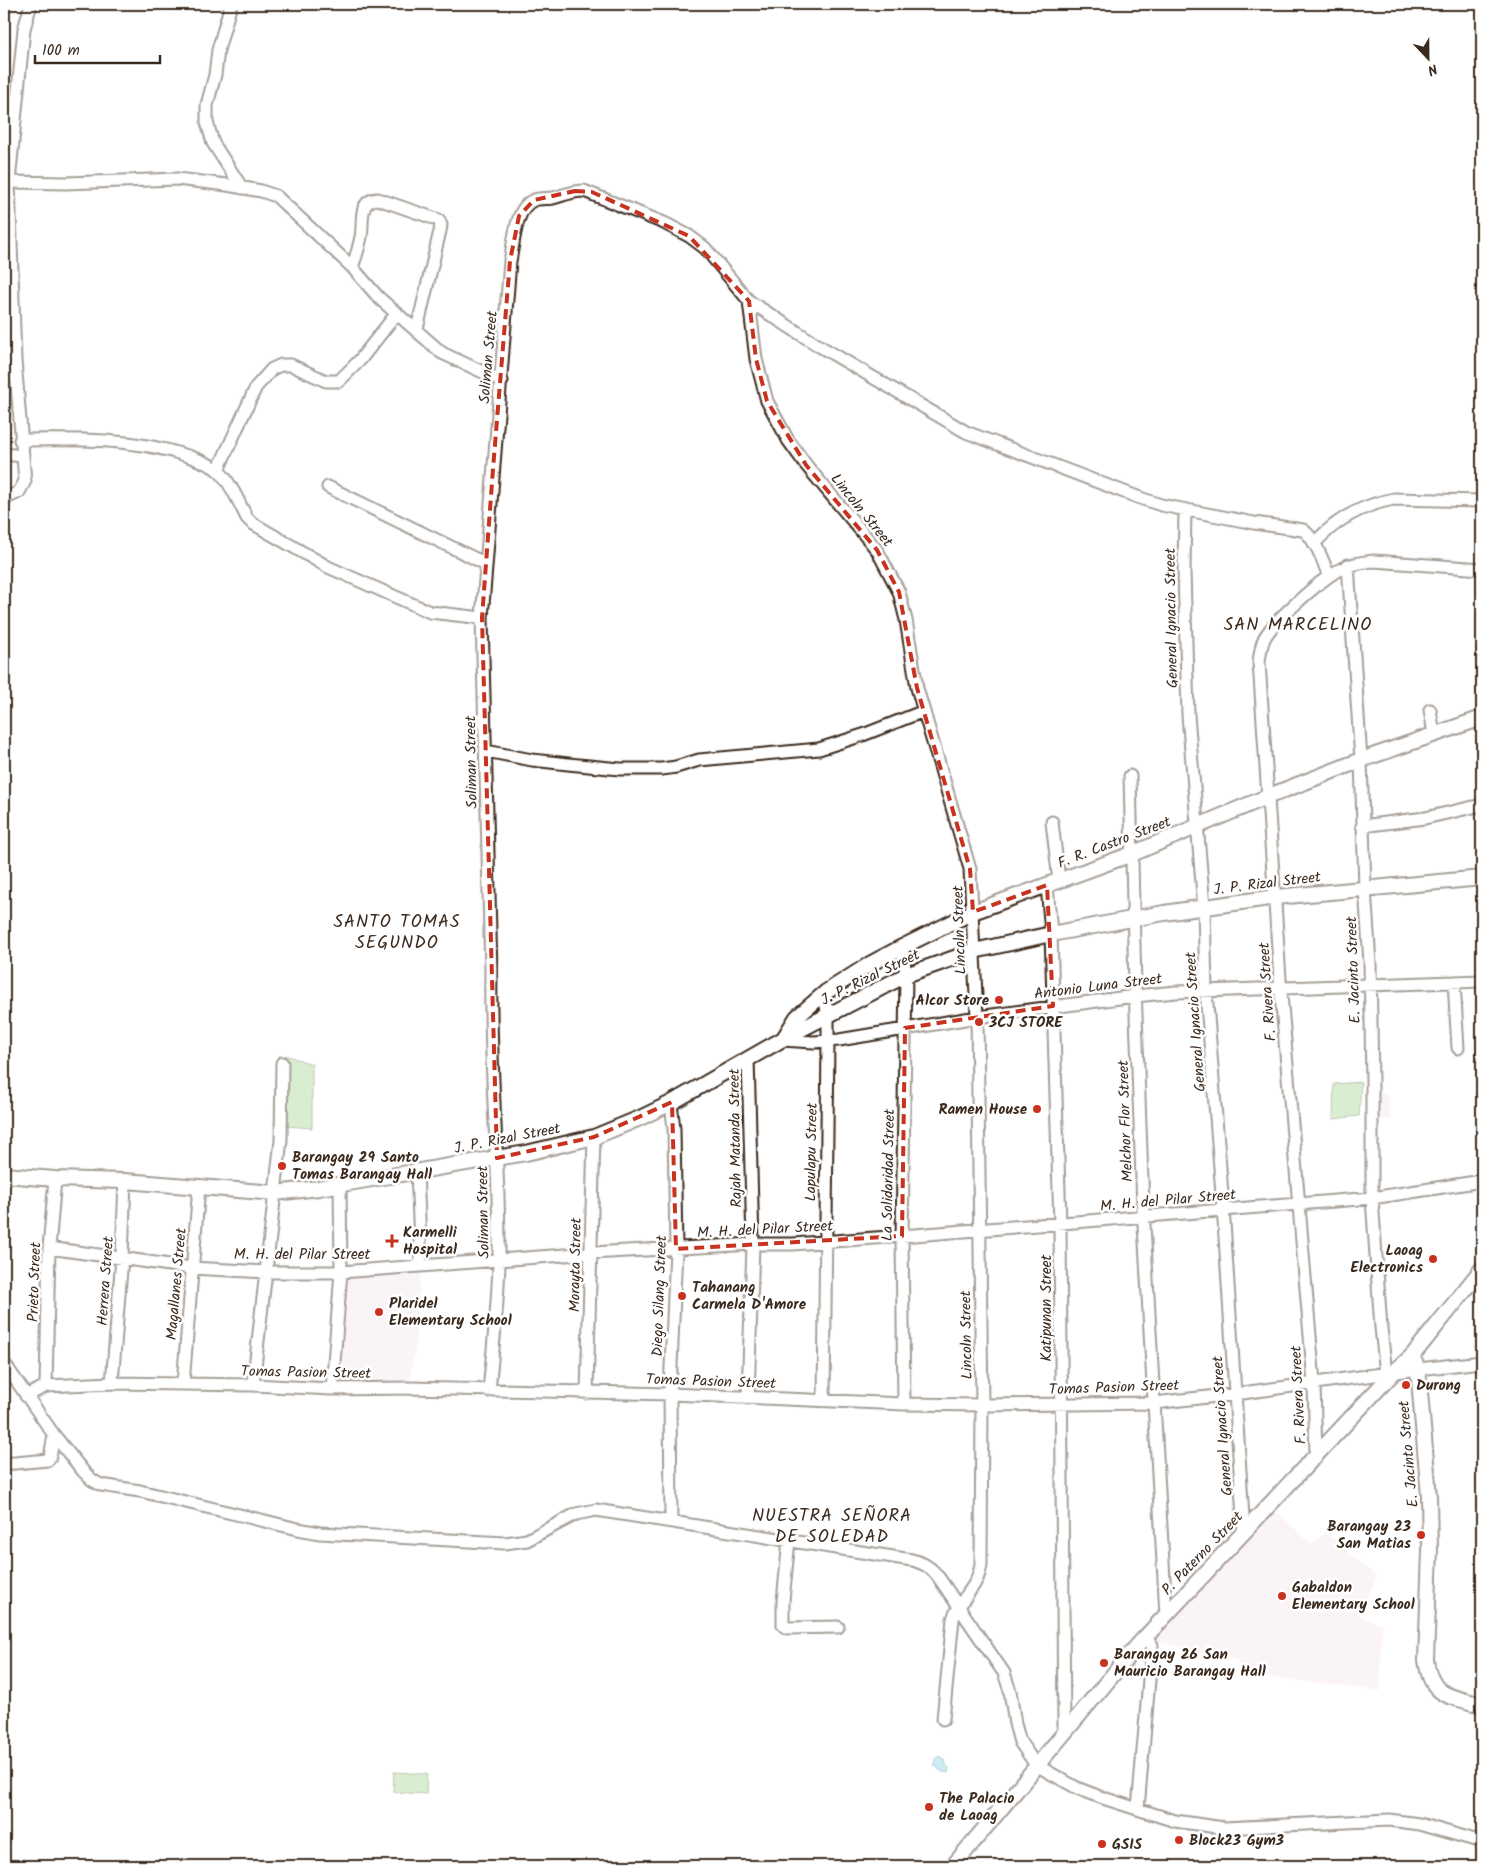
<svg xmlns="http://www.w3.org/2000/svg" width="1486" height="1870" font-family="Kalam,sans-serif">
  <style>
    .built { fill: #f7e7ee }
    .green { fill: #abd897; stroke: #73815a }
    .water { fill: #89d8e7; stroke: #6a9297 }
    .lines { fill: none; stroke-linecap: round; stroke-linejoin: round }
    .minor-casing { stroke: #3b2a1e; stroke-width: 15 }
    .major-casing { stroke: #3b2a1e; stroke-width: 18 }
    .minor { stroke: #fff; stroke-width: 11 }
    .major { stroke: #fff; stroke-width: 14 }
    .marked { fill: none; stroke: #c8321e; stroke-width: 4; stroke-dasharray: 10 6; stroke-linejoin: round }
    .poi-dot { fill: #c8321e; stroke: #fff; stroke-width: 2 }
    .labels { text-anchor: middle; stroke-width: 5; stroke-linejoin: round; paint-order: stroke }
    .street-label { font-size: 15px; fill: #3b2a1e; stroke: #fff }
    .poi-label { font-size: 15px; font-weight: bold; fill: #3b2a1e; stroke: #fff; text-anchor: start }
    .quarter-label { font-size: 18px; letter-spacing: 1px; fill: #3b2a1e; stroke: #fff }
  </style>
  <rect width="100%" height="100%" fill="#fff"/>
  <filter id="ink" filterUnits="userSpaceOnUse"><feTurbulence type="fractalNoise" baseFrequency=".02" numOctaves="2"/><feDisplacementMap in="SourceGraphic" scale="10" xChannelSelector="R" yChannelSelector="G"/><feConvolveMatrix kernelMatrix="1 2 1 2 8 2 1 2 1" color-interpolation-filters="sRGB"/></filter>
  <g filter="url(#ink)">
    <!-- built -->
    <path class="built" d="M1361 959 1360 978 1343 979V961Z
      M1377 1094H1388L1391 1119 1379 1120Z
      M421 1270 415 1348 409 1384 336 1387 343 1275Z
      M1275 1510 1312 1544 1325 1532 1377 1577 1359 1616 1382 1624 1380 1691 1238 1673 1237 1661 1155 1641Z"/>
    <!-- green -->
    <path class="green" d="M285 1055 312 1064V1128L286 1126Z
      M1361 1082 1359 1116 1333 1119 1334 1084Z
      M394 1772 427 1774 426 1794 393 1792Z"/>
    <!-- water -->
    <path class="water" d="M939 1756 944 1759 946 1765 949 1768 948 1773 942 1772 934 1765 935 1759Z"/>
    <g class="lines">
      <defs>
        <path id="minor" d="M231 4 218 50 215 75 207 105V122L213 143 242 188
          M9 182 66 183 177 179 227 185 261 191 276 196 352 267 379 298 442 353 502 381
          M352 267C356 257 359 247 361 237 364 223 357 200 378 199L439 220 441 225 440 231 417 329
          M749 301 756 359 767 401 788 440 806 465 877 550 899 592 906 620 917 688 970 869 977 1017 982 1405 981 1564C979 1587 960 1598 953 1619L943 1719
          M20 440C77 439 134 438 188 456 199 460 211 464 219 471 231 483 239 503 247 518L252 523 328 567 430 612 482 618
          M4 454 22 456
          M218 470 256 387 272 369 281 365H291L326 381H339L360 360 397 313
          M328 487 486 564
          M4 499 19 492 25 481 15 360 9 182 24 29 31 4
          M1185 510 1184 571 1188 715 1204 907 1206 991 1223 1206 1244 1533
          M1314 544C1335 520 1362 505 1394 499L1482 501
          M1348 565 1361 760 1365 888 1370 963 1372 1081V1198L1381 1328 1386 1374
          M1430 710 1434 734
          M486 751 532 760 568 764 620 769H662L676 767 699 760 819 749 863 735 924 711
          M1130 776 1135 987 1143 1207 1166 1615
          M1052 822 1059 881
          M1362 826 1425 818 1482 805
          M1047 885 1051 934 1060 1224 1064 1732
          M902 947 906 975 902 1236 904 1404
          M1454 982 1458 1048
          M824 993 828 1019V1041L824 1401
          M781 1040 814 1042 839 1040 977 1017 1135 996 1176 992 1482 981
          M748 1058 753 1244 748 1398
          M417 1171 421 1266
          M49 1248 191 1268 267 1272H341L591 1253 753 1244H793L902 1236 1372 1198 1482 1181
          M4 1363 54 1435 83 1471 92 1480 101 1485 140 1491 298 1529 320 1533 505 1543 527 1540 576 1514 596 1510 912 1560C923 1563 929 1566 937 1575L1004 1673 1010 1691 1015 1724 1020 1742 1036 1765 1077 1788 1100 1797 1175 1821 1224 1828 1389 1820 1419 1824 1482 1842
          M112 1383 122 1257 125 1181
          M183 1384 199 1187
          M253 1385 281 1140 282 1063
          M46 1386 49 1248 55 1179
          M332 1389 341 1272 340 1184
          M489 1391C493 1348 498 1305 499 1262 500 1165 489 1069 491 972L482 618 510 261C514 243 515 207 534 200 539 198 547 199 553 198 564 195 573 191 584 191L664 223 689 236 705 248 749 301 816 344 966 432 1140 498 1161 505 1254 523 1303 530C1316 539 1323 562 1329 576
          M587 1393 594 1137
          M26 1396 46 1386 112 1383 253 1385 332 1389 411 1388 670 1394 904 1404 982 1405 1154 1403 1235 1394 1418 1369 1482 1362
          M1316 1455 1314 1383 1281 994 1259 662C1260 654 1261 646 1264 639 1271 623 1321 580 1337 571 1349 564 1361 562 1374 561L1482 569
          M4 1464 48 1460 50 1457 54 1435
          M671 1521 670 1390 676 1249 674 1129 671 1103
          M789 1540 783 1601V1625L787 1628 838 1627
          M1138 1809 1152 1645 1145 1638"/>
        <path id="major" d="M784 1038 797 1017 826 992 870 964 902 947 973 912 1132 854 1269 796 1361 760 1482 718
          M4 1175 55 1179 125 1181 275 1193 319 1188 526 1153 594 1137 640 1118 671 1103 790 1035 906 975 974 951 1051 934 1164 913 1276 897 1482 878
          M1412 1356 1418 1369 1429 1496 1430 1550 1426 1660C1431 1698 1450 1696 1482 1705
          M953 1866 1137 1646 1394 1372 1412 1356 1482 1269"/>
      </defs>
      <!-- minor casing -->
      <use href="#minor" class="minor-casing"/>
      <!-- major casing -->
      <use href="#major" class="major-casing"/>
      <!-- minor -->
      <use href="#minor" class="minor"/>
      <!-- major -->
      <use href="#major" class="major"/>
    </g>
  </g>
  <!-- marked area -->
  <path d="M0 0H1486V1870H0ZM575 191 592 192 689 236 749 301 756 359 767 401 806 465 877 550 899 592 917 688 970 869 973 912 1047 885 1053 1006 905 1028 902 1236 676 1249 672 1102 594 1137 497 1158 482 618 493 469 510 261 519 216 534 200Z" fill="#fff" fill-opacity=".55" fill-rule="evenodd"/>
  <path class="marked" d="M575 191 592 192 689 236 749 301 756 359 767 401 806 465 877 550 899 592 917 688 970 869 973 912 1047 885 1053 1006 905 1028 902 1236 676 1249 672 1102 594 1137 497 1158 482 618 493 469 510 261 519 216 534 200Z"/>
  <!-- markers -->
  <g class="poi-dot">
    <circle cx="999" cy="1000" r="5"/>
    <circle cx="979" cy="1022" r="5"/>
    <circle cx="1037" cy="1109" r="5"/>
    <circle cx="282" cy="1166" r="5"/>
    <path d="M389.5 1233.5h5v5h5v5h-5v5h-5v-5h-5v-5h5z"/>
    <circle cx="1433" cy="1259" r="5"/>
    <circle cx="682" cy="1296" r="5"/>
    <circle cx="379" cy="1312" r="5"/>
    <circle cx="1406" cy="1385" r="5"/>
    <circle cx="1421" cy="1535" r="5"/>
    <circle cx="1282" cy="1596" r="5"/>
    <circle cx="1104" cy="1663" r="5"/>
    <circle cx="929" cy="1807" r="5"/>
    <circle cx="1179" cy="1840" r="5"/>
    <circle cx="1102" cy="1844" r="5"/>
  </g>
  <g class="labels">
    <!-- street labels -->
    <g class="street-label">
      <text transform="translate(488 357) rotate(-85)" y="5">Soliman Street</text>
      <text transform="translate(862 510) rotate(51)" y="5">Lincoln Street</text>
      <text transform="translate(1171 618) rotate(-91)" y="5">General Ignacio Street</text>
      <text transform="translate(471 762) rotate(-91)" y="5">Soliman Street</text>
      <text transform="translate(1114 842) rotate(-21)" y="5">F. R. Castro Street</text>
      <text transform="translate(1267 883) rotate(-7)" y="5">J. P. Rizal Street</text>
      <text transform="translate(959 930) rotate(-92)" y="5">Lincoln Street</text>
      <text transform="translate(1353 970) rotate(-92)" y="5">E. Jacinto Street</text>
      <text transform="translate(870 977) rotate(-26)" y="5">J. P. Rizal Street</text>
      <text transform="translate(1098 986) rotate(-7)" y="5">Antonio Luna Street</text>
      <text transform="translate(1267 992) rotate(-94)" y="5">F. Rivera Street</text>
      <text transform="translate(1195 1022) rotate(-94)" y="5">General Ignacio Street</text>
      <text transform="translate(1125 1121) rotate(-92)" y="5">Melchor Flor Street</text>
      <text transform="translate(507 1138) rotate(-11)" y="5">J. P. Rizal Street</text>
      <text transform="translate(735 1138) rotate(-91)" y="5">Rajah Matanda Street</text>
      <text transform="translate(811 1152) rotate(-89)" y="5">Lapulapu Street</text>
      <text transform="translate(888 1175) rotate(-89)" y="5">La Solidaridad Street</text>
      <text transform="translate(1168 1200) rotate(-5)" y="5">M. H. del Pilar Street</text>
      <text transform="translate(483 1212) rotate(-91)" y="5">Soliman Street</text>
      <text transform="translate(765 1229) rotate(-3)" y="5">M. H. del Pilar Street</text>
      <text x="302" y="1259">M. H. del Pilar Street</text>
      <text transform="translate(575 1265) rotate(-89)" y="5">Morayta Street</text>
      <text transform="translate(105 1281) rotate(-86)" y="5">Herrera Street</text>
      <text transform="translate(34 1282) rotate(-88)" y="5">Prieto Street</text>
      <text transform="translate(176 1284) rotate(-85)" y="5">Magallanes Street</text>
      <text transform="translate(659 1296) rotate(-88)" y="5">Diego Silang Street</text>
      <text transform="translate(1046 1308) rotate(-90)" y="5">Katipunan Street</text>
      <text transform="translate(966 1335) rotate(-91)" y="5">Lincoln Street</text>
      <text transform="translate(306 1372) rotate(1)" y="5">Tomas Pasion Street</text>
      <text transform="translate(711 1381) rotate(2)" y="5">Tomas Pasion Street</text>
      <text transform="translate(1114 1387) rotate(-2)" y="5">Tomas Pasion Street</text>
      <text transform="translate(1298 1395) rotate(-93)" y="5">F. Rivera Street</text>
      <text transform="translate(1222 1426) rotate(-94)" y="5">General Ignacio Street</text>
      <text transform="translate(1408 1454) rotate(-95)" y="5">E. Jacinto Street</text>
      <text transform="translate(1202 1553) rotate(-46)" y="5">P. Paterno Street</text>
    </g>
    <!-- poi labels -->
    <g class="poi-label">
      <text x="989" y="1005" text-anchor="end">Alcor Store</text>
      <text x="989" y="1027">3CJ STORE</text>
      <text x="1027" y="1114" text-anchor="end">Ramen House</text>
      <text x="292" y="1162">Barangay 29 Santo<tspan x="292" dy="17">Tomas Barangay Hall</tspan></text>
      <text x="403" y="1237">Karmelli<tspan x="403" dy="17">Hospital</tspan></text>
      <text x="1423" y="1255" text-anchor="end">Laoag<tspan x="1423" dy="17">Electronics</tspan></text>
      <text x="692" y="1292">Tahanang<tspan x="692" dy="17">Carmela D'Amore</tspan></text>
      <text x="389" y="1308">Plaridel<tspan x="389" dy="17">Elementary School</tspan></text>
      <text x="1416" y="1390">Durong</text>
      <text x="1411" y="1531" text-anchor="end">Barangay 23<tspan x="1411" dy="17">San Matias</tspan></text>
      <text x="1292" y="1592">Gabaldon<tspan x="1292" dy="17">Elementary School</tspan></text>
      <text x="1114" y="1659">Barangay 26 San<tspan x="1114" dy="17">Mauricio Barangay Hall</tspan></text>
      <text x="939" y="1803">The Palacio<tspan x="939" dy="17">de Laoag</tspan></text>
      <text x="1189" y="1845">Block23 Gym3</text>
      <text x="1112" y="1849">GSIS</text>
    </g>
    <!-- quarter labels -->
    <g class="quarter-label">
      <text x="1298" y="630">SAN MARCELINO</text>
      <text x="397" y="927">SANTO TOMAS<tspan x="397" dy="21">SEGUNDO</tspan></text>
      <text x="832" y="1521">NUESTRA SEÑORA<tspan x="832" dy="21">DE SOLEDAD</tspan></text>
    </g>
  </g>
  <!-- margin -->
  <rect width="1486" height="1870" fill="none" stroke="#fff" stroke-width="20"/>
  <rect x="10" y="10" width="1466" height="1850" fill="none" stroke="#3b2a1e" stroke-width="2" filter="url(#ink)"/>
  <!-- north arrow -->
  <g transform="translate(1428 58) rotate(158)" stroke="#ffffff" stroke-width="4" paint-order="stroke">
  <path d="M0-4L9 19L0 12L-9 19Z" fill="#3b2a1e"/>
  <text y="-8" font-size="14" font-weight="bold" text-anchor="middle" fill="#3b2a1e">N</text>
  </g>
  <!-- scale -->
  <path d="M35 55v8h125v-8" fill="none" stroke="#3b2a1e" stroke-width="2.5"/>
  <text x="42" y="55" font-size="15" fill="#3b2a1e" stroke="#ffffff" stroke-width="4" paint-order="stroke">100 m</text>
</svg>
